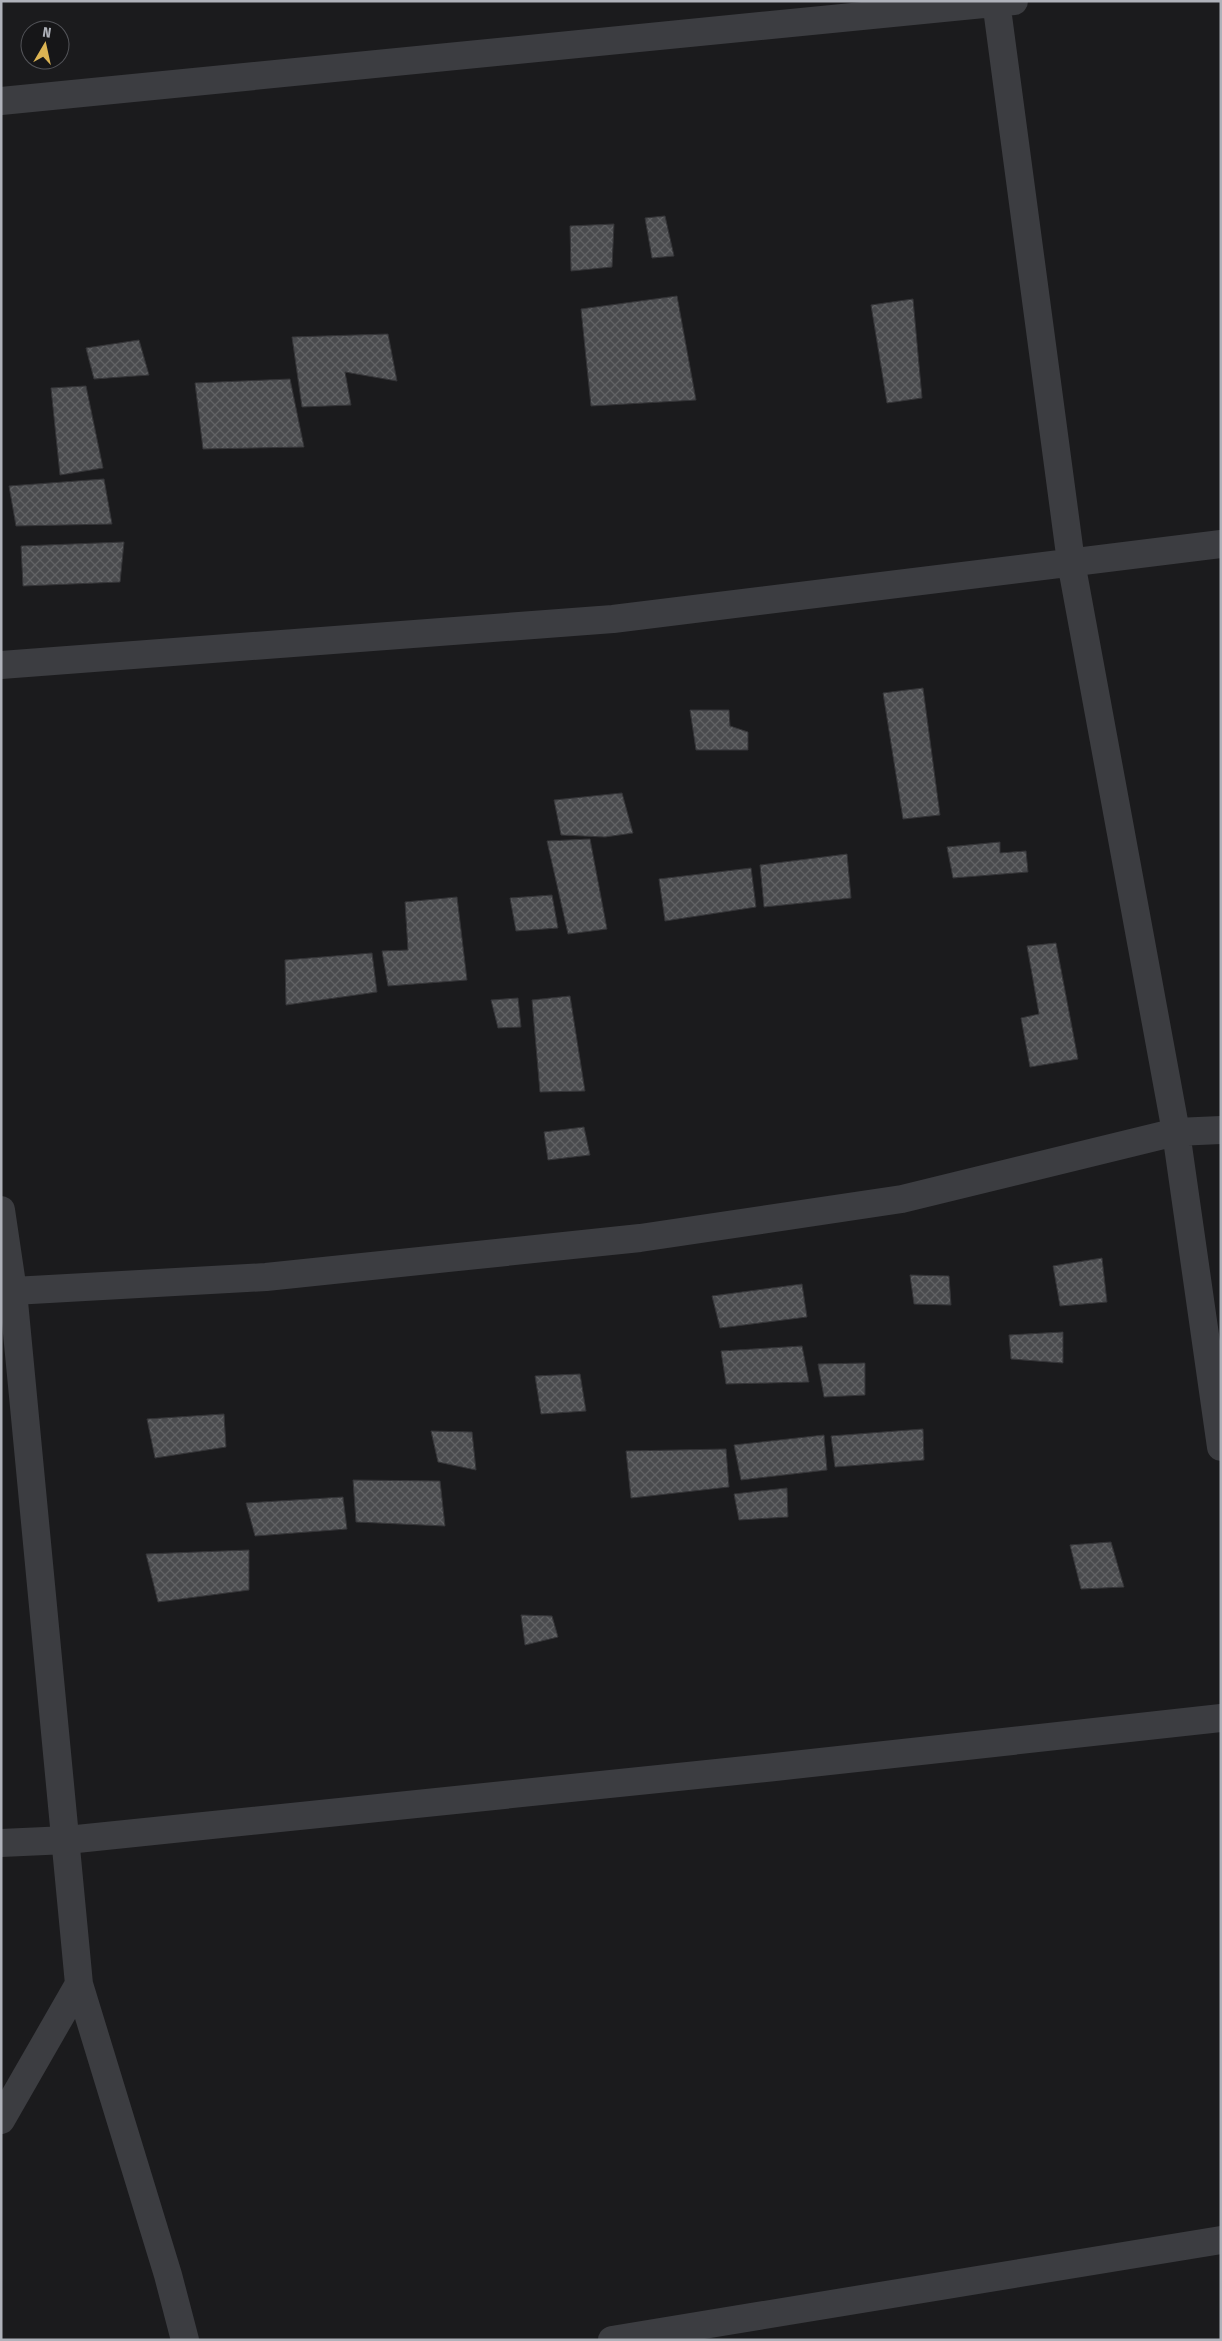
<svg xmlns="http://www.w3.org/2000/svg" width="1222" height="2341" font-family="'Fira Sans Condensed',sans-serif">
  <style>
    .building { fill: url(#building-cross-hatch); stroke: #353538 }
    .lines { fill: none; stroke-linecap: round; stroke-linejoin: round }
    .street { stroke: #3c3d41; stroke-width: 28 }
  </style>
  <defs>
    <pattern id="building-cross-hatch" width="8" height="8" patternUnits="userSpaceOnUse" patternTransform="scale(1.25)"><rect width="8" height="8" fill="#4a4b4e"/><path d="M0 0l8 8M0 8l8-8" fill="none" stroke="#626365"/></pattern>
  </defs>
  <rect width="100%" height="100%" fill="#1b1b1d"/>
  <!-- building -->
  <path class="building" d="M665 216 674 256 652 258 645 218Z
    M614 224 612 267 571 271 570 226Z
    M677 296 696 400 591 406 581 309Z
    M913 299 922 398 887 403 871 305Z
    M388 334 397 381 345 372 351 405 302 407 292 337Z
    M139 340 149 375 94 379 86 348Z
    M290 379 304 447 203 449 195 383Z
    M86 386 103 468 60 475 51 388Z
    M104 479 112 524 16 526 9 486Z
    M124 542 120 582 23 586 21 546Z
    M923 688 940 815 903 819 883 693Z
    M690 710H729L730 726 748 732V750H696Z
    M622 793 633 833 605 837 561 835 554 800Z
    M590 839 607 929 568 934 547 841Z
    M1000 842V853L1026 851 1028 872 953 878 947 847Z
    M847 854 851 898 764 907 760 865Z
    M751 868 756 907 665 921 659 879Z
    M552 895 558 928 516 931 510 898Z
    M457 897 467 980 388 986 382 951 408 950 405 902Z
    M1056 943 1078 1059 1030 1067 1021 1018 1039 1014 1027 946Z
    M372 953 377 992 286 1005 285 960Z
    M570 996 585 1091 540 1092 532 1000Z
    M518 998 521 1027 498 1028 491 1000Z
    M584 1127 590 1155 548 1160 544 1132Z
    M1102 1258 1107 1302 1060 1306 1053 1266Z
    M910 1275 949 1276 951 1305 914 1304Z
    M802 1284 807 1317 720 1328 712 1296Z
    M1063 1332V1363L1011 1359 1009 1335Z
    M802 1346 809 1382 726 1384 721 1351Z
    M865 1363V1395L824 1397 818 1364Z
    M580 1374 586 1411 541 1414 535 1376Z
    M224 1414 226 1447 155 1458 147 1419Z
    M923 1429 924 1460 835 1467 831 1436Z
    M431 1431 472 1432 476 1470 438 1462Z
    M824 1435 827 1470 741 1480 734 1445Z
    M726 1449 729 1487 631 1498 626 1451Z
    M353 1480 440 1481 445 1526 356 1522Z
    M787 1488 788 1517 739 1520 734 1494Z
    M343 1497 347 1529 255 1536 246 1503Z
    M1111 1542 1124 1587 1081 1589 1070 1545Z
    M249 1550V1590L158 1602 146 1554Z
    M521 1615 552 1616 558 1637 525 1645Z"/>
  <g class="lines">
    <!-- street -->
    <path class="street" d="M996 1 1071 562 1176 1132 1221 1447
      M1 101 1014 1
      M1 665 613 619 1221 544
      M1 1210 13 1291 79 1984 168 2275 185 2340
      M1 1289 13 1291 266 1277 640 1238 902 1199 1176 1132 1221 1130
      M1 1843 67 1840 775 1767 1221 1718
      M1 2120 79 1984
      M612 2340 1221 2240"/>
  </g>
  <!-- border -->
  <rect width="1222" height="2341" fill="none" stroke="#afb2ba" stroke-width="5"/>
  <!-- north arrow -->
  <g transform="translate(45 45) rotate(9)"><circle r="24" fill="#161618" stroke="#535459"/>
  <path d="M0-4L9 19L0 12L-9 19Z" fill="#dcb453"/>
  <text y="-8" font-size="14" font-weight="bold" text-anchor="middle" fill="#afb2ba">N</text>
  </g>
</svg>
